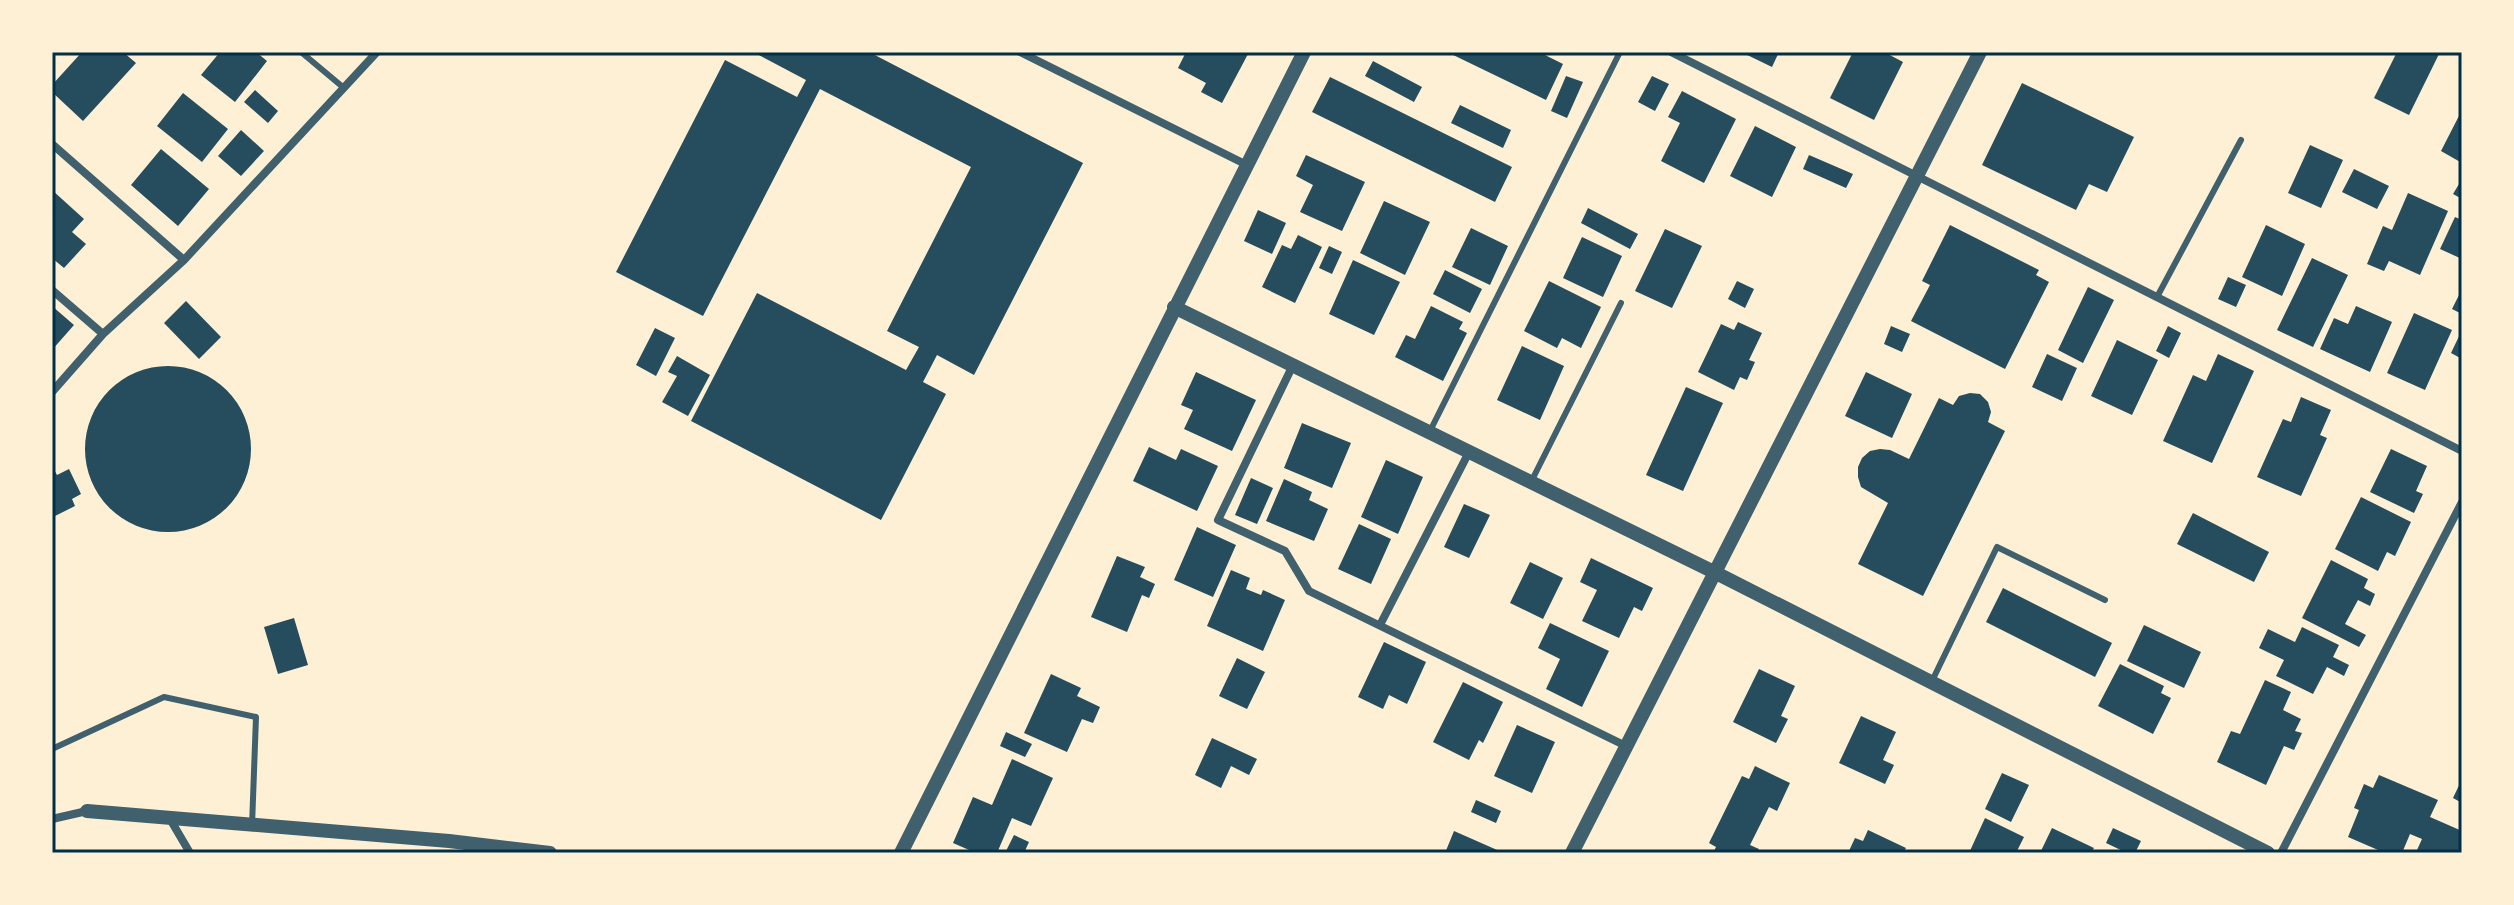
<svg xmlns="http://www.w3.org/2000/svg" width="2514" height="905" font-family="Lato,sans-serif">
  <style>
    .building { fill: #264d5e }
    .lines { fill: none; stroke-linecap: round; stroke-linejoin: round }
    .service { stroke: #3f606c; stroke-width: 6 }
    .minor { stroke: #3f606c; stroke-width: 8 }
    .tertiary { stroke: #3f606c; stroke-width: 14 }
    .neatline { fill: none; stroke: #003049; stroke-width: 3 }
  </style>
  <rect width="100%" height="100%" fill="#fdf0d5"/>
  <!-- building -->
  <path class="building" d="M82 52H109L113 55 116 52H123L136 63 83 121 52 92V85Z
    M220 52H256L267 61 235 102 201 75Z
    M753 52H869L1083 163 974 375 937 355 923 382 946 394 881 520 691 421 757 293 906 370 919 347 887 331 971 167 820 89 703 316 616 272 725 60 797 97 806 80Z
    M1186 52 1248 54 1222 103 1201 92 1206 83 1178 68Z
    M1447 52H1539L1563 64 1546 100Z
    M1741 52H1779L1772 67Z
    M1853 52H1884L1903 62 1874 120 1830 98Z
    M2397 52H2440L2409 115 2374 98Z
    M1373 61 1422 87 1414 102 1365 76Z
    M1566 76 1583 82 1567 118 1551 111Z
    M1652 76 1669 84 1655 111 1638 102Z
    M1330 77 1512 167 1495 202 1312 112Z
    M2022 83 2134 137 2107 192 2089 184 2076 210 1982 165Z
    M255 90 278 111 268 123 244 102Z
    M1682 91 1736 119 1704 183 1661 161 1680 123 1668 117Z
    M183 93 228 129 202 162 157 126Z
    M1460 105 1511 130 1503 148 1451 123Z
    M2462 110V163L2441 151Z
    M1755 126 1796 147 1772 197 1730 176Z
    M241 130 264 151 241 176 218 156Z
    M2310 145 2343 160 2321 208 2288 193Z
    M161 149 209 189 178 226 131 185Z
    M1306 155 1365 182 1342 231 1300 212 1313 185 1296 176Z
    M1809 155 1853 174 1846 188 1803 169Z
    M2354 169 2389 186 2377 209 2342 192Z
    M2462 179V199L2453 194Z
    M52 190 84 219 72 232 86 244 64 268 52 258Z
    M2408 193 2448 211 2420 275 2389 261 2384 271 2367 264 2383 226 2392 230Z
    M1384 201 1430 222 1405 275 1360 253Z
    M1588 208 1638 234 1630 249 1581 223Z
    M1258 210 1286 223 1272 254 1244 241Z
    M2455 217 2462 220V259L2440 249Z
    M1950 225 2039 270 2036 275 2049 282 2005 369 1911 321 1930 285 1922 281Z
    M2266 225 2305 244 2282 296 2242 277Z
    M1471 228 1508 246 1490 285 1452 267Z
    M1665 229 1702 246 1672 308 1635 291Z
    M1298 235 1322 247 1295 303 1262 287 1282 245 1291 249Z
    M1582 237 1622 256 1603 297 1563 278Z
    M1329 246 1342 252 1332 274 1319 268Z
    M2312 258 2348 275 2313 347 2277 330Z
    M1353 260 1400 282 1374 335 1329 314Z
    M1445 270 1482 289 1470 313 1433 294Z
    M2228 277 2246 285 2236 307 2218 299Z
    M1549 281 1601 307 1581 348 1562 338 1557 348 1524 331Z
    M1737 281 1754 289 1745 308 1728 299Z
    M2088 287 2114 300 2083 363 2058 350Z
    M2462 289V314L2452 309Z
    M186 301 221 337 199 359 164 323Z
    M52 306 74 325 52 350Z
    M1431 306 1463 322 1459 329 1467 333 1443 381 1395 357 1406 335 1415 339Z
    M2356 306 2392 322 2370 372 2320 349 2334 318 2348 324Z
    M2414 313 2452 330 2425 390 2387 373Z
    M1738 322 1762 333 1749 360 1755 362 1747 380 1740 377 1734 390 1698 372 1721 324 1734 330Z
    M1891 326 1910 334 1902 352 1884 344Z
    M2168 326 2181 333 2169 358 2156 351Z
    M655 328 675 338 656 376 636 365Z
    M2462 330V359L2451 353Z
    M2117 340 2158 360 2132 415 2091 396Z
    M1522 346 1564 366 1540 420 1497 400Z
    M2047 354 2077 368 2062 401 2032 387Z
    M2218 354 2254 371 2212 463 2163 441 2193 375 2206 381Z
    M677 356 710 375 688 416 662 402 677 376 668 372Z
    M85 449a83 83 0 1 1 166 0a83 83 0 1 1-166 0Z
    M1196 372 1256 400 1232 451 1184 429 1193 410 1181 405Z
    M1866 372 1912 394 1892 438 1845 416Z
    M1686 387 1723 403 1683 491 1646 475Z
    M1970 393 1980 394 1988 402 1991 412 1988 422 2005 431 1923 596 1858 564 1888 503 1861 487 1858 477V467L1862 458 1870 451 1880 449 1890 450 1909 459 1939 398 1953 405 1959 396Z
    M2301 397 2331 410 2320 435 2327 438 2301 496 2257 477 2283 419 2291 422Z
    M1302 423 1351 443 1332 488 1284 468Z
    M1149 447 1176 460 1181 449 1218 466 1197 511 1133 481Z
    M2391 449 2427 466 2416 491 2423 494 2414 513 2370 492Z
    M1386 460 1423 477 1398 534 1361 517Z
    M52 466 57 475 69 469 81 494 72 499 75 506 53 517Z
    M1251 478 1273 488 1257 524 1235 515Z
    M1284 479 1312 492 1309 500 1328 509 1314 541 1266 521Z
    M2361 497 2411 522 2395 556 2387 552 2378 571 2335 549Z
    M1464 504 1490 515 1469 558 1444 547Z
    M2193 513 2269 552 2254 582 2177 544Z
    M1359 524 1391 539 1371 584 1338 569Z
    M1197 527 1236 545 1213 597 1174 580Z
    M1117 556 1145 567 1140 577 1155 584 1149 598 1142 595 1127 632 1091 617Z
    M1591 558 1653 588 1642 611 1634 607 1619 638 1582 621 1597 590 1580 582Z
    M2331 560 2368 579 2364 588 2375 594 2370 606 2358 600 2345 624 2366 635 2359 647 2302 618Z
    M1530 562 1563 578 1543 619 1510 603Z
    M1231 570 1250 578 1246 589 1261 595 1263 590 1285 600 1263 651 1207 626Z
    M2003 588 2112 643 2095 677 1986 622Z
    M294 618 308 665 278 674 264 627Z
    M1550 623 1609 651 1582 707 1546 689 1560 659 1538 648Z
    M2144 625 2201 652 2184 688 2127 661Z
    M2302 627 2339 645 2333 657 2349 665 2344 676 2327 667 2313 694 2276 676 2284 660 2259 648 2268 629 2295 642Z
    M1384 642 1426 662 1407 704 1389 695 1383 709 1358 697Z
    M1237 658 1265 672 1247 709 1219 696Z
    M2120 664 2164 686 2161 693 2171 698 2153 734 2098 706Z
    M1759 669 1795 686 1781 716 1788 719 1776 743 1733 722Z
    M1051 674 1081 688 1077 696 1100 707 1093 723 1082 719 1067 752 1024 733Z
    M2265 680 2291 692 2283 710 2301 719 2295 731 2302 733 2294 750 2284 746 2266 785 2217 762 2231 731 2240 734Z
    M1463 682 1503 702 1483 743 1479 740 1469 760 1433 742Z
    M1861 716 1896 732 1883 760 1894 765 1885 784 1839 763Z
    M1517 725 1555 742 1532 793 1494 776Z
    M1006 732 1032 744 1025 757 1000 746Z
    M1212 738 1257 759 1249 775 1231 766 1221 788 1195 775Z
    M1012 759 1053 778 1031 826 1012 818 997 853H976L953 843 973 797 992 805Z
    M1755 766 1790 783 1777 811 1769 807 1750 845 1759 849 1757 853H1713L1716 847 1709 843 1742 776 1749 779Z
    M2002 773 2029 785 2011 822 1985 809Z
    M2379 775 2438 800 2430 817 2462 831V853H2424L2417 850 2422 839 2410 834 2402 853H2385L2348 837 2359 810 2354 808 2364 784 2373 788Z
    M2462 779V803L2453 798Z
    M1476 800 1501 811 1496 823 1471 812Z
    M1985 818 2024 837 2016 853H1969Z
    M2052 828 2094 848 2091 853H2040Z
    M2113 828 2141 841 2135 853H2127L2106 843Z
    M1868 830 1906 848 1903 853H1848L1855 838 1863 841Z
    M1454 831 1504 853H1445Z
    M1014 835 1029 842 1024 853H1005Z"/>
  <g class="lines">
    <!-- service -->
    <path class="service" d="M301 52 344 88
      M2157 297 2241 140
      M1430 431 1620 52
      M1531 482 1621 303
      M1932 681 1997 547 2105 600
      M52 749 164 697 256 717 252 826"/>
    <!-- minor -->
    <path class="minor" d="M1020 52 1247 165
      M1671 52 2462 451
      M52 144 184 260
      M52 290 103 334
      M1293 365 1218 520 1285 551 1309 591 1626 746
      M52 392 103 334 184 260 377 52
      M1380 625 1469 452
      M52 819 87 811
      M170 819 190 853
      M2281 853 2462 502"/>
    <!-- tertiary -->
    <path class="tertiary" d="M1174 307 1714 572 2268 853
      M87 811 449 841 550 853
      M901 853 1304 52
      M1572 853 1980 52"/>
  </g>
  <!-- border -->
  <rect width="2514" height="905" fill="none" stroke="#fdf0d5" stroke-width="108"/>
  <rect x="54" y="54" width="2406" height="797" class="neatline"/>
</svg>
